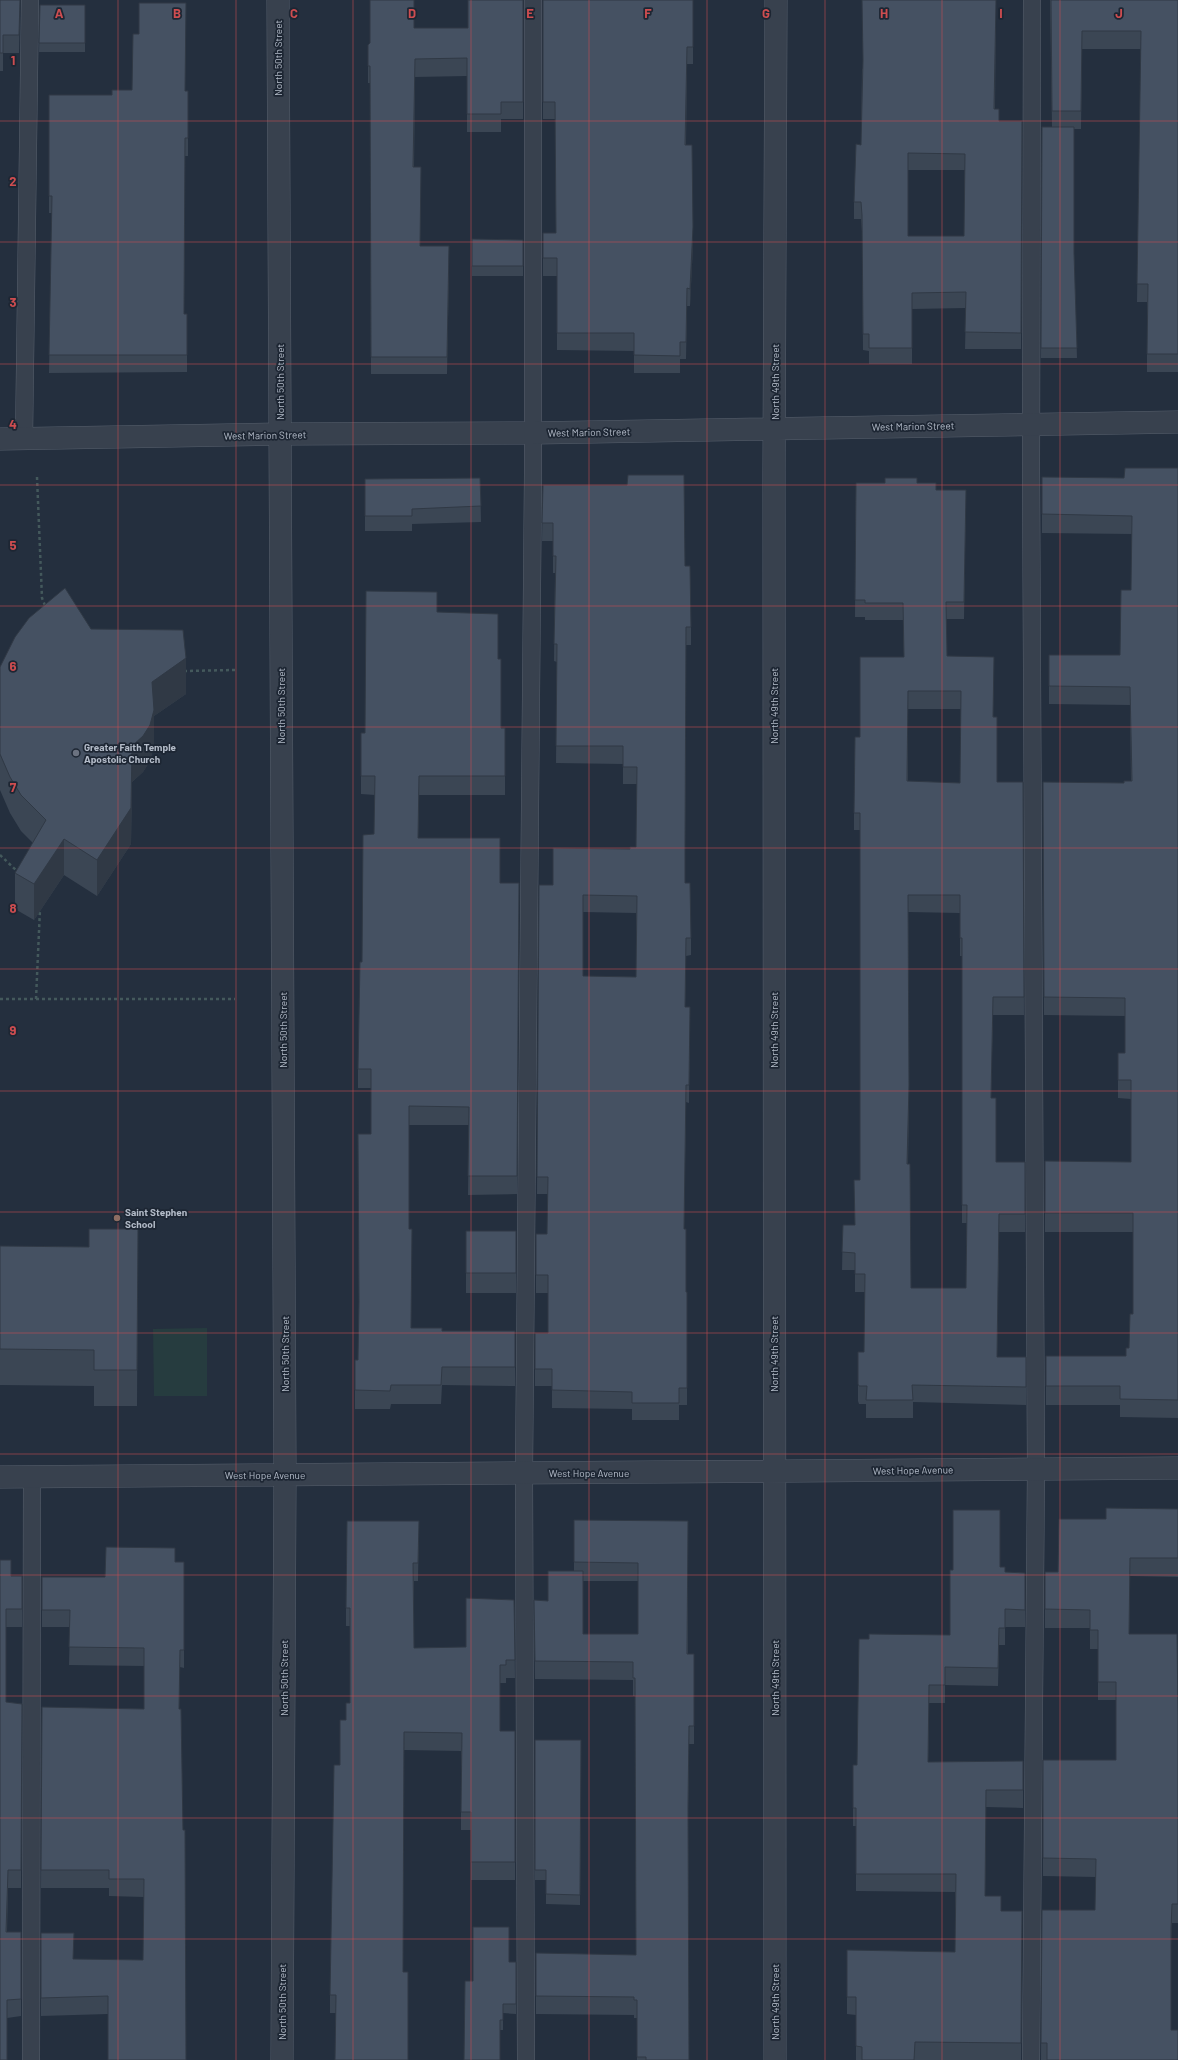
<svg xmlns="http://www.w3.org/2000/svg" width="1178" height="2060" font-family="Barlow,sans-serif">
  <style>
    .green { fill: #263c3f }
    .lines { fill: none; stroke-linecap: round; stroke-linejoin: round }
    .service-casing { stroke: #565f6c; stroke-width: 18 }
    .minor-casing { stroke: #565f6c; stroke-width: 23 }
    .path { stroke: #44595c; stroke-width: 2.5; stroke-dasharray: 3 3; stroke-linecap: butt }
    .service { stroke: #38414e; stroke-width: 17 }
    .minor { stroke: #38414e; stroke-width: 22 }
    .wall { fill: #3b4654; fill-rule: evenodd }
    .shaded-wall { fill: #303945 }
    .building { fill: #455162; stroke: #303945; fill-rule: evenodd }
    .grid { fill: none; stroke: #ce4d50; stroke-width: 1; stroke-opacity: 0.55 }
    .worship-dot { fill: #6b7280; stroke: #1d2633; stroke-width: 1.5 }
    .education-dot { fill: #8d6e63; stroke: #1d2633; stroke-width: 1.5 }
    .labels { text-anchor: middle; stroke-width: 3.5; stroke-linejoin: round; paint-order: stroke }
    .street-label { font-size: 10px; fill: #b4bcc9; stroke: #1d2633 }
    .poi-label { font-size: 10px; font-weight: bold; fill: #b4bcc9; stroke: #1d2633; text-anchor: start }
    .grid-label { font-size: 13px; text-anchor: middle; font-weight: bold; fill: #ce4d50; stroke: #1d2633; stroke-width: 3.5; stroke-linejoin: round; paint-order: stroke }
  </style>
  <rect width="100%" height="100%" fill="#242f3e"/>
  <!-- green -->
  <path class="green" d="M207 1328V1396H154L153 1329Z"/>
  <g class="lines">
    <defs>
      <path id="service" d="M24 439 30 0
        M31 2060 32 1477
        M526 2060 524 1473 533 474V0
        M1031 2060 1036 1469 1031 468 1032 0"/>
      <path id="minor" d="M278 0 285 1475 282 2060
        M0 439 280 434 533 433 1178 422
        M0 1477 1178 1468
        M775 2060 774 472 776 0"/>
    </defs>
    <!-- service casing -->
    <use href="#service" class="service-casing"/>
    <!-- minor casing -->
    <use href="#minor" class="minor-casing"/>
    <!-- path -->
    <path class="path" d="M37 477 42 598 46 608
      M184 671 235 670
      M0 855 19 873
      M0 999H235
      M36 999 40 909"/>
    <!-- service -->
    <use href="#service" class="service"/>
    <!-- minor -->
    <use href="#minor" class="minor"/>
  </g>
  <!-- wall -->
  <path class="wall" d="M0 0H20L19 53H3V71H0Z
    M523 0V119H501V132H467V76L415 77 414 167 420 246 449 264 447 374H371L370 83H368V45L370 43 414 28H468Z
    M543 0H693V64H687L686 145 693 244 690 306H687L686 359H680V373H634V351L557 350V276H543V233H556L555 119H543Z
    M996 0 995 109 999 121H1022L1021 349H965L966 308 912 309V364H869V351L863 350 862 232 861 219H854V202L861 145 862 69ZM908 170H965L964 236H908Z
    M1050 0H1178V372H1147V302H1137L1141 49H1082L1081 129H1074V253L1077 358H1041L1042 127H1052Z
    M40 5H85V52H39Z
    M188 91V156H185L184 314H187V372L49 373 52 213H49V95H112Z
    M472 239 523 240V276H472Z
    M1178 468V1418L1120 1417V1405H1046V1356H1126L1129 1348 1133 1314V1232H1045V1161L1131 1162V1099L1118 1098V1053H1125V1016L1044 1015 1043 782 1124 783 1131 781 1130 705 1049 704V655H1120L1131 590 1132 534 1042 533V477L1124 478Z
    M480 478 481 522 412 524V531H365V479Z
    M856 483H917L936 490H966L964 619H946L947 656 994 717 997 782H1023L1024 1015H993L991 1098 996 1162H1025V1232H999L997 1357H1026V1405L913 1402V1418H866V1404H859L858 1401V1352H864L865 1292H855V1270H842L843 1225H855L854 1180H860V830H854V813L860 737 904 657 903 620H865V617H855ZM908 709H961L960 783 908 781ZM908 912 960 913V956H962V1223H967L966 1288H911L908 1164 909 1102Z
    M543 485 685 566 691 627V645H686L685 857V883L691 938V955L686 956 685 1007H690L689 1103 686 1102 684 1229 686 1292H687V1405H679V1420H632V1409L552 1408V1386H535V1333H548V1293H536V1234H547L548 1194H537L539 885H553L630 849 636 847 637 784H623V764L556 763 557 662 554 661 555 573H553V541H542ZM583 912 636 913V977L583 976Z
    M437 612 498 659 501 728H505V795H419L418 838 500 883H519L517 1194 468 1195 469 1125H409V1229L411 1328 442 1331H515V1386L442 1385 441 1404H391L390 1409H355V1360H358L371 1134V1088H358V1069L362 962 374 834 375 795 361 794V733H365Z
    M91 629 186 694 154 716V746L150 761 143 772 132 782 131 844 97 896 64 875 34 920 15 909V873L33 843 21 831 10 813 0 790V667Z
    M138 1229 137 1406H94V1386L0 1385V1246L89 1247Z
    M466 1231H516V1293H466Z
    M1178 1509V1577L1130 1576 1129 1634 1178 1715V1923H1172L1171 1946V2030L1178 2060H1041L1042 1910H1095L1096 1877 1043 1876V1760H1116V1700H1098V1649H1090V1628H1045V1572H1058L1106 1519Z
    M574 1520 688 1521V1654H694V1744H689L688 1821 689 2060H637V2018H634V2015L536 2014V1953L636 1955 635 1696H633V1680L535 1679 534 1600 548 1601 574 1571ZM583 1581H638V1634H583Z
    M419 1521 418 1581H414V1648L466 1647 514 1600 515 1678H506V1683H500V1731H515V1880H471V1830H461V1751L404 1750 336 2013H330V1995L340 1765 346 1720 350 1703V1626H346V1608Z
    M0 1560 11 1576H22V1627H6V1702L22 1704 21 1888H8L7 1932H21V2016L7 2018Z
    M175 1562 184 1650V1668L180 1667 179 1709 186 2060 108 2014 41 2016V1933L73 1959 143 1960 144 1897 109 1896V1888H41L42 1707 144 1709V1666L69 1665 70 1627H42V1577H105Z
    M1000 1567 1005 1572 1025 1573V1627H1005V1645H999L998 1686 945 1685V1703H929L928 1762 1023 1761V1808L986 1807 985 1896 1001 1911H1022L1021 2060H856V2015L847 2014V1950L955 1952V1892L856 1891V1826H853V1765H857L869 1639 950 1635Z
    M535 1740H581L580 1905 546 1904V1880H535Z
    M509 1962H516V2014L503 2013V2030H500L473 1981Z"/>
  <!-- shaded-wall -->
  <path class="shaded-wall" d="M693 227V244L690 306V289Z
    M449 246V264L447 374V357Z
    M186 658V694L154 716V746L150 761 143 772 132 782 131 844 97 896V860L152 682Z
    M64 839V875L34 920V884Z
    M909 1085V1102L907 1181V1164Z
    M1172 1904V1923L1171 1946V1928Z"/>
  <!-- building -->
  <path class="building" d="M0 0H20L19 35H3V53H0Z
    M370 0H414V28H468V0H523V102H501V114H467V58L415 59 413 167H421L420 246H449L447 357H371L370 66H368V45L370 43Z
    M543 0H693V47H687L685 145H692L693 227 690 289 687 288 686 342H680V356L634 355V333H557V258H543V233H556L555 102H543Z
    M862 0H996L994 109H999V121H1022L1021 333 965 332 966 292 912 293V348H869V334H863L862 215 861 202H854L856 144 861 145 863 60ZM908 153 965 154 964 236H908Z
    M1051 0H1178V354H1147L1148 284H1137L1141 31H1082L1081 111H1052Z
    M139 3H186L185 91H188V138H185L184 314H187V355H49L52 196H49V95H112V90H132L133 34H139Z
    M40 5H85V43H39Z
    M1042 127H1074V253L1077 348H1041Z
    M472 239 523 240V266H472Z
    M1125 468H1178V1400L1120 1399V1386H1046V1356H1126V1348H1129L1130 1314H1133V1213H1045V1161L1131 1162V1080H1118V1053H1125V998L1044 997 1043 782 1124 783V781H1132L1130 687 1049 686V655H1120L1121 590H1131L1132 516 1042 514V477L1124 478Z
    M628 475H684L685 566H690L691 627H686L685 848V883H690L691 938H686L685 1007H690L689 1085H686L684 1229H686V1292H687V1388H679V1403H632V1392L552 1390V1369H535V1333H548V1275H536V1234H547L548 1177H537L539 885H553V848L630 849V847H636L637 767H623V746H556L557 644H554L556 556H553V523H542L543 485H627ZM583 895 637 896 636 977 583 976Z
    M480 478 481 506 412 509V516H365V479Z
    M885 478H917V483H936V490H966L964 602H946L947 656 994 657 993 717H997V782H1023L1024 997H993L991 1098H996V1162H1025V1214H999L997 1357H1026V1387L912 1385 913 1400H866L867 1386H859L858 1384V1352H864L865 1274H855V1253L842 1252 843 1225H855L854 1180H860V813H854L855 737H860V657H904L903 603H865V600H855L856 483H885ZM908 691H961L960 783 907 781ZM908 895H960V938H962V1205H967L966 1288H911L910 1164H907L909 1085Z
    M65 588 91 629 183 630 186 658 152 682 154 710 150 725 143 736 132 746 131 808 97 860 64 839 34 884 15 873 46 820 21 795 10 777 0 754V667L15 637 29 618Z
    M366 591 437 592V612L498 614V659H501V728H505V776H419L418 838H500V883H519L517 1176H468L469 1107 409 1106V1229H412L411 1328H442V1331H515V1367H442L441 1385H391L390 1391 355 1390V1360H358L359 1302 358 1134H371V1069H358L360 962H362L363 835 374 834 375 776H361V733H365Z
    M89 1229H138L137 1370H94V1350L0 1349V1246L89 1247Z
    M466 1231H516V1273H466Z
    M1106 1508 1178 1509V1558H1130L1129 1634H1177L1178 1715V1904H1172L1171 1928V2030H1178V2060H1047V2043H1041L1042 1910H1095L1096 1859 1043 1858V1760H1116V1682H1098V1630H1090V1610L1045 1609V1572H1058L1059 1519H1106Z
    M953 1510H1000V1567H1005V1572L1025 1573V1610L1005 1609V1628H999L998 1668 945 1667V1685H929L928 1762 1023 1761V1790H986L985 1896H1001V1911H1022L1021 2043 915 2042 914 2060H862V2047L856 2046V1997H847V1950L955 1952 956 1874H856V1808H853V1765H857L859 1639H869V1634L950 1635V1570H953Z
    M574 1520 688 1521 687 1654H694V1726H689L688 1807 689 2060H646V2057H637V2000H634V1997L536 1996V1953L636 1955 635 1678H633V1662L535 1661 534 1600 548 1601V1571H583V1634H638V1563L574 1562Z
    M347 1521H419L418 1563H413L414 1648 466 1647V1598L514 1600 515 1660H506V1665H500V1731H515V1862H471V1812H461L462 1733 404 1732 403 1972H408V2060H335L336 1995H330L334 1765H340V1720H346V1703H350V1608H346Z
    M106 1547 175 1548V1562H184V1650H180L179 1709H181L183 1830H185L186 2060H108V1996L41 1998V1933H74L73 1959 143 1960 144 1879H109V1870H41L42 1707 144 1709V1648L69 1647 70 1610H42V1577H105Z
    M0 1560H11V1576H22V1609H6V1702L22 1704 21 1870H8L6 1932H21V1999L7 2000V2060H0Z
    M535 1740H581L580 1895 546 1894V1870H535Z
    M473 1927H509V1962H516V2004H503V2020H500V2060H464L465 1981H473Z"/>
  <!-- grid -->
  <path class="grid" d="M118 0V2060M236 0V2060M353 0V2060M471 0V2060M589 0V2060M707 0V2060M825 0V2060M942 0V2060M1060 0V2060M0 121H1178M0 242H1178M0 364H1178M0 485H1178M0 606H1178M0 727H1178M0 848H1178M0 969H1178M0 1091H1178M0 1212H1178M0 1333H1178M0 1454H1178M0 1575H1178M0 1696H1178M0 1818H1178M0 1939H1178"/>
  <!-- markers -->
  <circle class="worship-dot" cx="76" cy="753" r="4"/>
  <circle class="education-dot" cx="117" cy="1218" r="4"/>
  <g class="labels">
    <!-- street labels -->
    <g class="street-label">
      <text transform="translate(278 58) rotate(-90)" y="4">North 50th Street</text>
      <text transform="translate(280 382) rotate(-90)" y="4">North 50th Street</text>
      <text transform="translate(775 382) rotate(-90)" y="4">North 49th Street</text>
      <text transform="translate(913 426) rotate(-1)" y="4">West Marion Street</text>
      <text transform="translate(589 432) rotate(-1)" y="4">West Marion Street</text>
      <text transform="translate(265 435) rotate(-1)" y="4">West Marion Street</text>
      <text transform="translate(281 706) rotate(-90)" y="4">North 50th Street</text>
      <text transform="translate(774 706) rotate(-90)" y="4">North 49th Street</text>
      <text transform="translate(283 1030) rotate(-90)" y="4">North 50th Street</text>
      <text transform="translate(774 1030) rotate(-90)" y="4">North 49th Street</text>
      <text transform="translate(285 1354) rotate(-90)" y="4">North 50th Street</text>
      <text transform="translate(774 1354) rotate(-90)" y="4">North 49th Street</text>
      <text transform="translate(913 1470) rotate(-1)" y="4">West Hope Avenue</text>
      <text x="589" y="1477">West Hope Avenue</text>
      <text x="265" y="1479">West Hope Avenue</text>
      <text transform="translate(284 1678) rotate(-90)" y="4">North 50th Street</text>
      <text transform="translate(775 1678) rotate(-90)" y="4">North 49th Street</text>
      <text transform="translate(282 2002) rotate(-90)" y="4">North 50th Street</text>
      <text transform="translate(775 2002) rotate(-90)" y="4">North 49th Street</text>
    </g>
    <!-- poi labels -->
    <g class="poi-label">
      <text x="84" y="751">Greater Faith Temple<tspan x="84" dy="12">Apostolic Church</tspan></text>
      <text x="125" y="1216">Saint Stephen<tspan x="125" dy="12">School</tspan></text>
    </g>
  </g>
  <g class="grid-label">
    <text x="59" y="18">A</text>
    <text x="177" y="18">B</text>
    <text x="294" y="18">C</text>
    <text x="412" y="18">D</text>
    <text x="530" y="18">E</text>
    <text x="648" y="18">F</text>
    <text x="766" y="18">G</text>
    <text x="884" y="18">H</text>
    <text x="1001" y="18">I</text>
    <text x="1119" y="18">J</text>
    <text x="13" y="65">1</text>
    <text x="13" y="186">2</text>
    <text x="13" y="307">3</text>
    <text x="13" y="429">4</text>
    <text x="13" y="550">5</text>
    <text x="13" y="671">6</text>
    <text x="13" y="792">7</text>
    <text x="13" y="913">8</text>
    <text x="13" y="1035">9</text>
  </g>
</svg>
